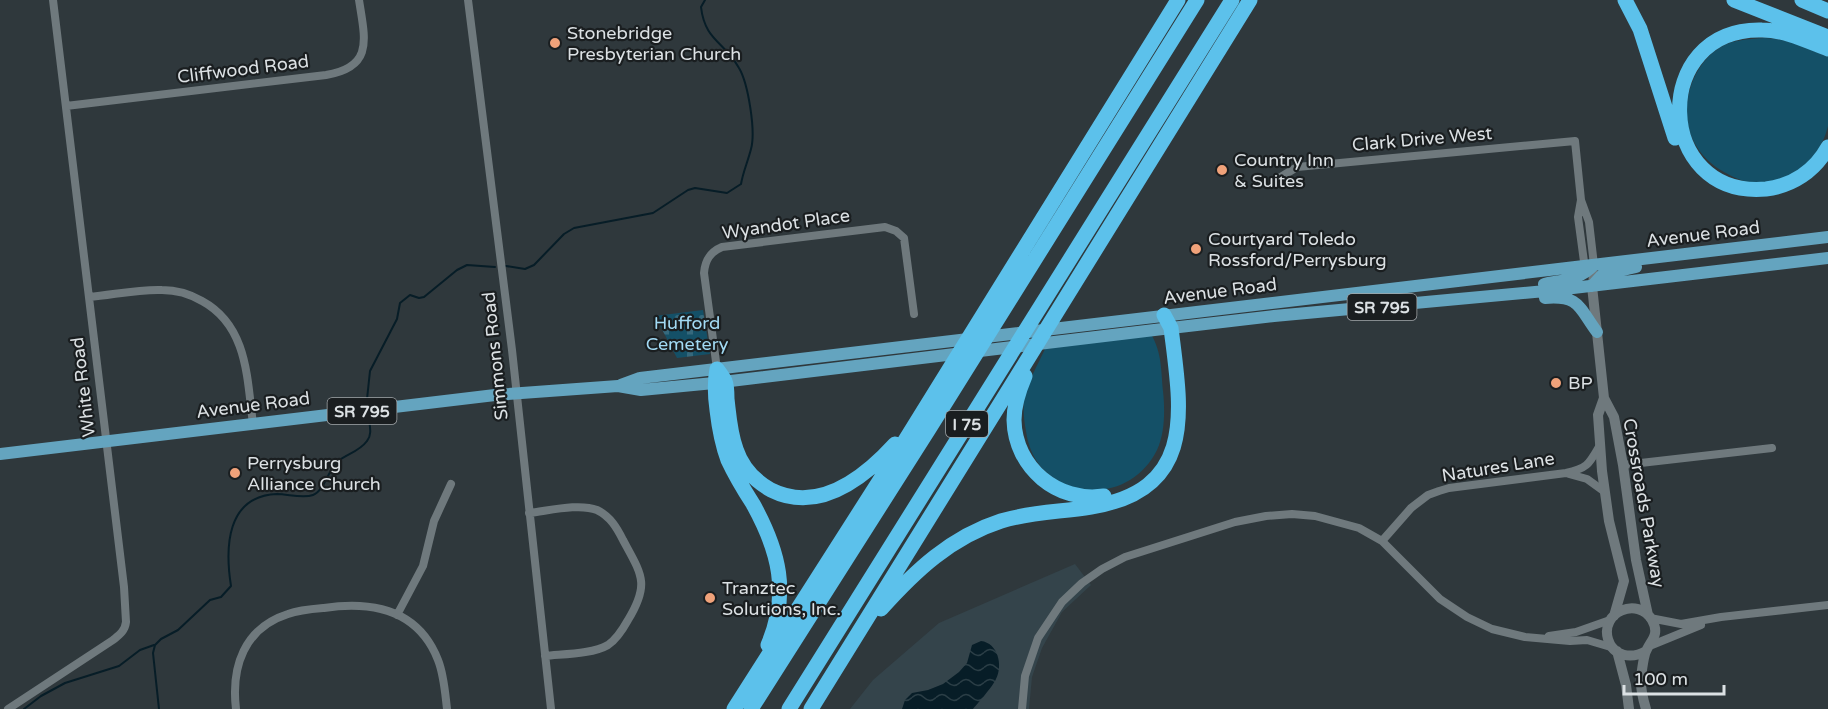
<svg xmlns="http://www.w3.org/2000/svg" width="1828" height="709" font-family="'Varela Round',sans-serif">
  <style>
    .built { fill: #34444b }
    .grass { fill: #145067 }
    .cemetery { fill: url(#cemetery-stones) }
    .water { fill: url(#water-waves) }
    .lines { fill: none; stroke-linecap: round; stroke-linejoin: round }
    .stream { stroke: #071d27; stroke-width: 2 }
    .minor { stroke: #6f797d; stroke-width: 8 }
    .tertiary { stroke: #6f797d; stroke-width: 10 }
    .primary { stroke: #64a4bf; stroke-width: 12 }
    .motorway { stroke: #5cc1eb; stroke-width: 15 }
    .poi-dot { fill: #f0a27a; stroke: #1a1e20; stroke-width: 2 }
    .labels { text-anchor: middle; stroke-width: 4.5; stroke-linejoin: round; paint-order: stroke }
    .shield { fill: #1a1e20; stroke: #a2a6a9; stroke-width: 1.5 }
    .shield-label { font-size: 16px; font-weight: bold; fill: #dce1e4 }
    .poi-label { font-size: 18px; fill: #dce1e4; stroke: #1a1e20; text-anchor: start }
    .street-label { font-size: 18px; fill: #dce1e4; stroke: #1a1e20 }
    .park-label { font-size: 18px; fill: #a2daf4; stroke: #1a1e20 }
  </style>
  <defs>
    <pattern id="cemetery-stones" width="16" height="16" patternUnits="userSpaceOnUse" patternTransform="scale(1.5)"><rect width="16" height="16" fill="#145067"/><path d="M2 7V4a2 2 0 0 1 4 0v3zM10 15v-3a2 2 0 0 1 4 0v3z" fill="#36697d"/></pattern>
    <pattern id="water-waves" width="16" height="10" patternUnits="userSpaceOnUse" patternTransform="scale(1.5)"><rect width="16" height="10" fill="#071d27"/><path d="M0 5q4-4 8 0t8 0" fill="none" stroke="#2b3e46"/></pattern>
  </defs>
  <rect width="100%" height="100%" fill="#2f383c"/>
  <!-- built -->
  <path class="built" d="M1075 564 1091 585 1062 612 1042 648 1032 677 1029 709H850L873 680 939 623Z"/>
  <!-- grass -->
  <path class="grass" d="M1765 38C1789 39 1807 48 1828 57 1828 74 1828 91 1828 108 1828 114 1828 121 1828 126 1823 148 1806 170 1785 177 1776 181 1765 184 1754 183 1743 182 1733 177 1724 172 1687 151 1677 111 1696 74 1702 63 1710 53 1721 47 1734 39 1751 39 1765 38Z
    M1151 334C1162 353 1161 370 1163 391 1165 410 1165 433 1157 450 1135 495 1077 504 1042 468 1033 458 1028 445 1026 431 1024 422 1023 409 1024 399 1026 386 1039 362 1045 349Z"/>
  <!-- cemetery -->
  <path class="cemetery" d="M703 310 710 354 677 358 655 316Z"/>
  <!-- water -->
  <path class="water" d="M981 641C998 643 1003 665 996 679 993 686 979 702 973 709H902L905 700 912 693 928 690 943 684 959 672 967 663 972 645Z"/>
  <g class="lines">
    <!-- stream -->
    <path class="stream" d="M506 266 525 269 534 265 564 234 574 228 653 213 688 190 695 188 727 193 741 184C743 172 748 161 751 149 756 131 748 83 739 68 724 41 705 41 701 7L705 0
      M367 399 370 371 397 319 400 303 410 295 419 298 424 297 457 270 467 265 495 267
      M24 709 41 696 65 683 119 666 140 650 154 645
      M159 709 153 653 155 645 161 639 178 630 210 600 221 597 231 586C225 548 226 496 277 494 288 494 303 499 313 495 324 491 329 469 337 462 346 454 359 452 367 441 372 435 370 427 369 419"/>
    <!-- minor -->
    <path class="minor" d="M468 0 512 350 551 709
      M66 106 326 75C374 67 365 39 359 0
      M1276 180 1297 167 1575 141 1581 200 1589 222 1594 265 1592 285
      M1581 200 1578 217 1585 269
      M89 297C113 295 138 289 162 290 176 290 190 294 202 301 248 326 247 379 253 424
      M717 369 704 273C705 260 710 252 722 247L885 227 896 231 904 238 914 314
      M1623 465 1772 448
      M1569 474 1587 479 1605 492
      M529 513C548 511 579 503 597 510 610 516 617 528 623 540 642 575 650 584 628 620 623 629 617 639 608 645 593 654 563 654 545 656
      M1382 541 1411 508 1428 495 1439 491 1449 488 1566 473C1588 468 1589 464 1600 445
      M397 615 423 566 434 521 451 484
      M1650 618 1681 624 1721 617 1828 605
      M1549 636 1576 632 1610 620
      M1652 645 1701 625
      M8 709 113 640C119 635 125 631 126 622L124 587 53 0
      M236 709C231 667 244 628 288 614 299 610 312 609 324 608 372 601 418 609 438 660 444 675 445 692 447 709
      M1022 709 1025 676 1038 638 1062 602 1082 583 1102 569 1125 557 1235 522 1266 516 1292 514 1315 516 1359 528 1382 541 1440 599 1467 617 1492 629 1525 637 1570 641 1587 640 1614 648"/>
    <!-- tertiary -->
    <path class="tertiary" d="M1592 286 1604 398 1614 417 1623 465 1636 560 1648 615
      M1604 398 1598 415 1602 471 1609 521 1624 581 1614 616
      M1617 651 1626 685 1629 709
      M1646 651C1632 659 1613 657 1608 639 1600 612 1638 596 1652 620 1661 636 1649 641 1645 654 1643 661 1642 670 1641 677 1640 688 1643 699 1646 709"/>
    <!-- primary -->
    <path class="primary" d="M1544 284C1563 280 1580 280 1594 265
      M1592 286 1602 275 1636 267
      M1545 298C1580 295 1579 308 1597 332
      M621 385 640 378 1828 237
      M0 454 495 395 618 386 641 390 714 383 1171 328 1274 316 1556 290 1828 258"/>
    <!-- motorway -->
    <path class="motorway" d="M1625 0 1640 29 1675 138
      M1734 0 1828 37
      M1802 0 1828 11
      M1828 49C1807 41 1785 30 1762 30 1649 27 1654 199 1766 189 1792 186 1815 171 1828 147
      M717 369C714 384 715 396 717 410 719 427 722 444 728 460 735 475 744 490 753 504 779 551 790 593 768 645
      M717 369C720 373 723 377 725 381 727 386 727 393 727 399 729 416 730 433 736 449 742 467 755 481 771 490 819 514 864 478 895 444
      M1025 376C1019 390 1014 405 1014 420 1015 468 1058 503 1104 496
      M881 609C915 571 951 537 1001 521 1030 512 1061 512 1091 507 1198 490 1181 409 1171 328L1164 315
      M734 709 901 447 1178 0
      M751 709 929 429 1197 0
      M789 709 1232 0
      M811 709 1250 0"/>
  </g>
  <!-- markers -->
  <g class="poi-dot">
    <circle cx="555" cy="43" r="6"/>
    <circle cx="1222" cy="170" r="6"/>
    <circle cx="1196" cy="249" r="6"/>
    <circle cx="1556" cy="383" r="6"/>
    <circle cx="235" cy="473" r="6"/>
    <circle cx="710" cy="598" r="6"/>
  </g>
  <g class="labels">
    <!-- shield labels -->
    <g class="shield">
      <rect x="1347.5" y="294" width="69" height="26" rx="4.5"/>
      <rect x="327.5" y="398" width="69" height="26" rx="4.5"/>
      <rect x="946" y="411" width="42" height="26" rx="4.5"/>
    </g>
    <g class="shield-label">
      <text x="1382" y="313">SR 795</text>
      <text x="362" y="417">SR 795</text>
      <text x="967" y="430">I 75</text>
    </g>
    <!-- poi labels -->
    <g class="poi-label">
      <text x="567" y="39">Stonebridge<tspan x="567" dy="21">Presbyterian Church</tspan></text>
      <text x="1234" y="166">Country Inn<tspan x="1234" dy="21">&amp; Suites</tspan></text>
      <text x="1208" y="245">Courtyard Toledo<tspan x="1208" dy="21">Rossford/Perrysburg</tspan></text>
      <text x="1568" y="389">BP</text>
      <text x="247" y="469">Perrysburg<tspan x="247" dy="21">Alliance Church</tspan></text>
      <text x="722" y="594">Tranztec<tspan x="722" dy="21">Solutions, Inc.</tspan></text>
    </g>
    <!-- street labels -->
    <g class="street-label">
      <text transform="translate(243 69) rotate(-7)" y="6">Cliffwood Road</text>
      <text transform="translate(1422 139) rotate(-5)" y="6">Clark Drive West</text>
      <text transform="translate(786 224) rotate(-8)" y="6">Wyandot Place</text>
      <text transform="translate(1703 234) rotate(-7)" y="6">Avenue Road</text>
      <text transform="translate(1220 291) rotate(-7)" y="6">Avenue Road</text>
      <text transform="translate(495 356) rotate(-96)" y="6">Simmons Road</text>
      <text transform="translate(83 387) rotate(-97)" y="6">White Road</text>
      <text transform="translate(253 405) rotate(-7)" y="6">Avenue Road</text>
      <text transform="translate(1498 467) rotate(-9)" y="6">Natures Lane</text>
      <text transform="translate(1644 503) rotate(80)" y="6">Crossroads Parkway</text>
    </g>
    <!-- park labels -->
    <g class="park-label">
      <text x="687" y="329">Hufford<tspan x="687" dy="21">Cemetery</tspan></text>
    </g>
  </g>
  <!-- scale -->
  <path d="M1624 685v9h100v-9" fill="none" stroke="#dce1e4" stroke-width="3"/>
  <text x="1633" y="685" font-size="18" fill="#dce1e4" stroke="#1a1e20" stroke-width="4.5" paint-order="stroke">100 m</text>
</svg>
